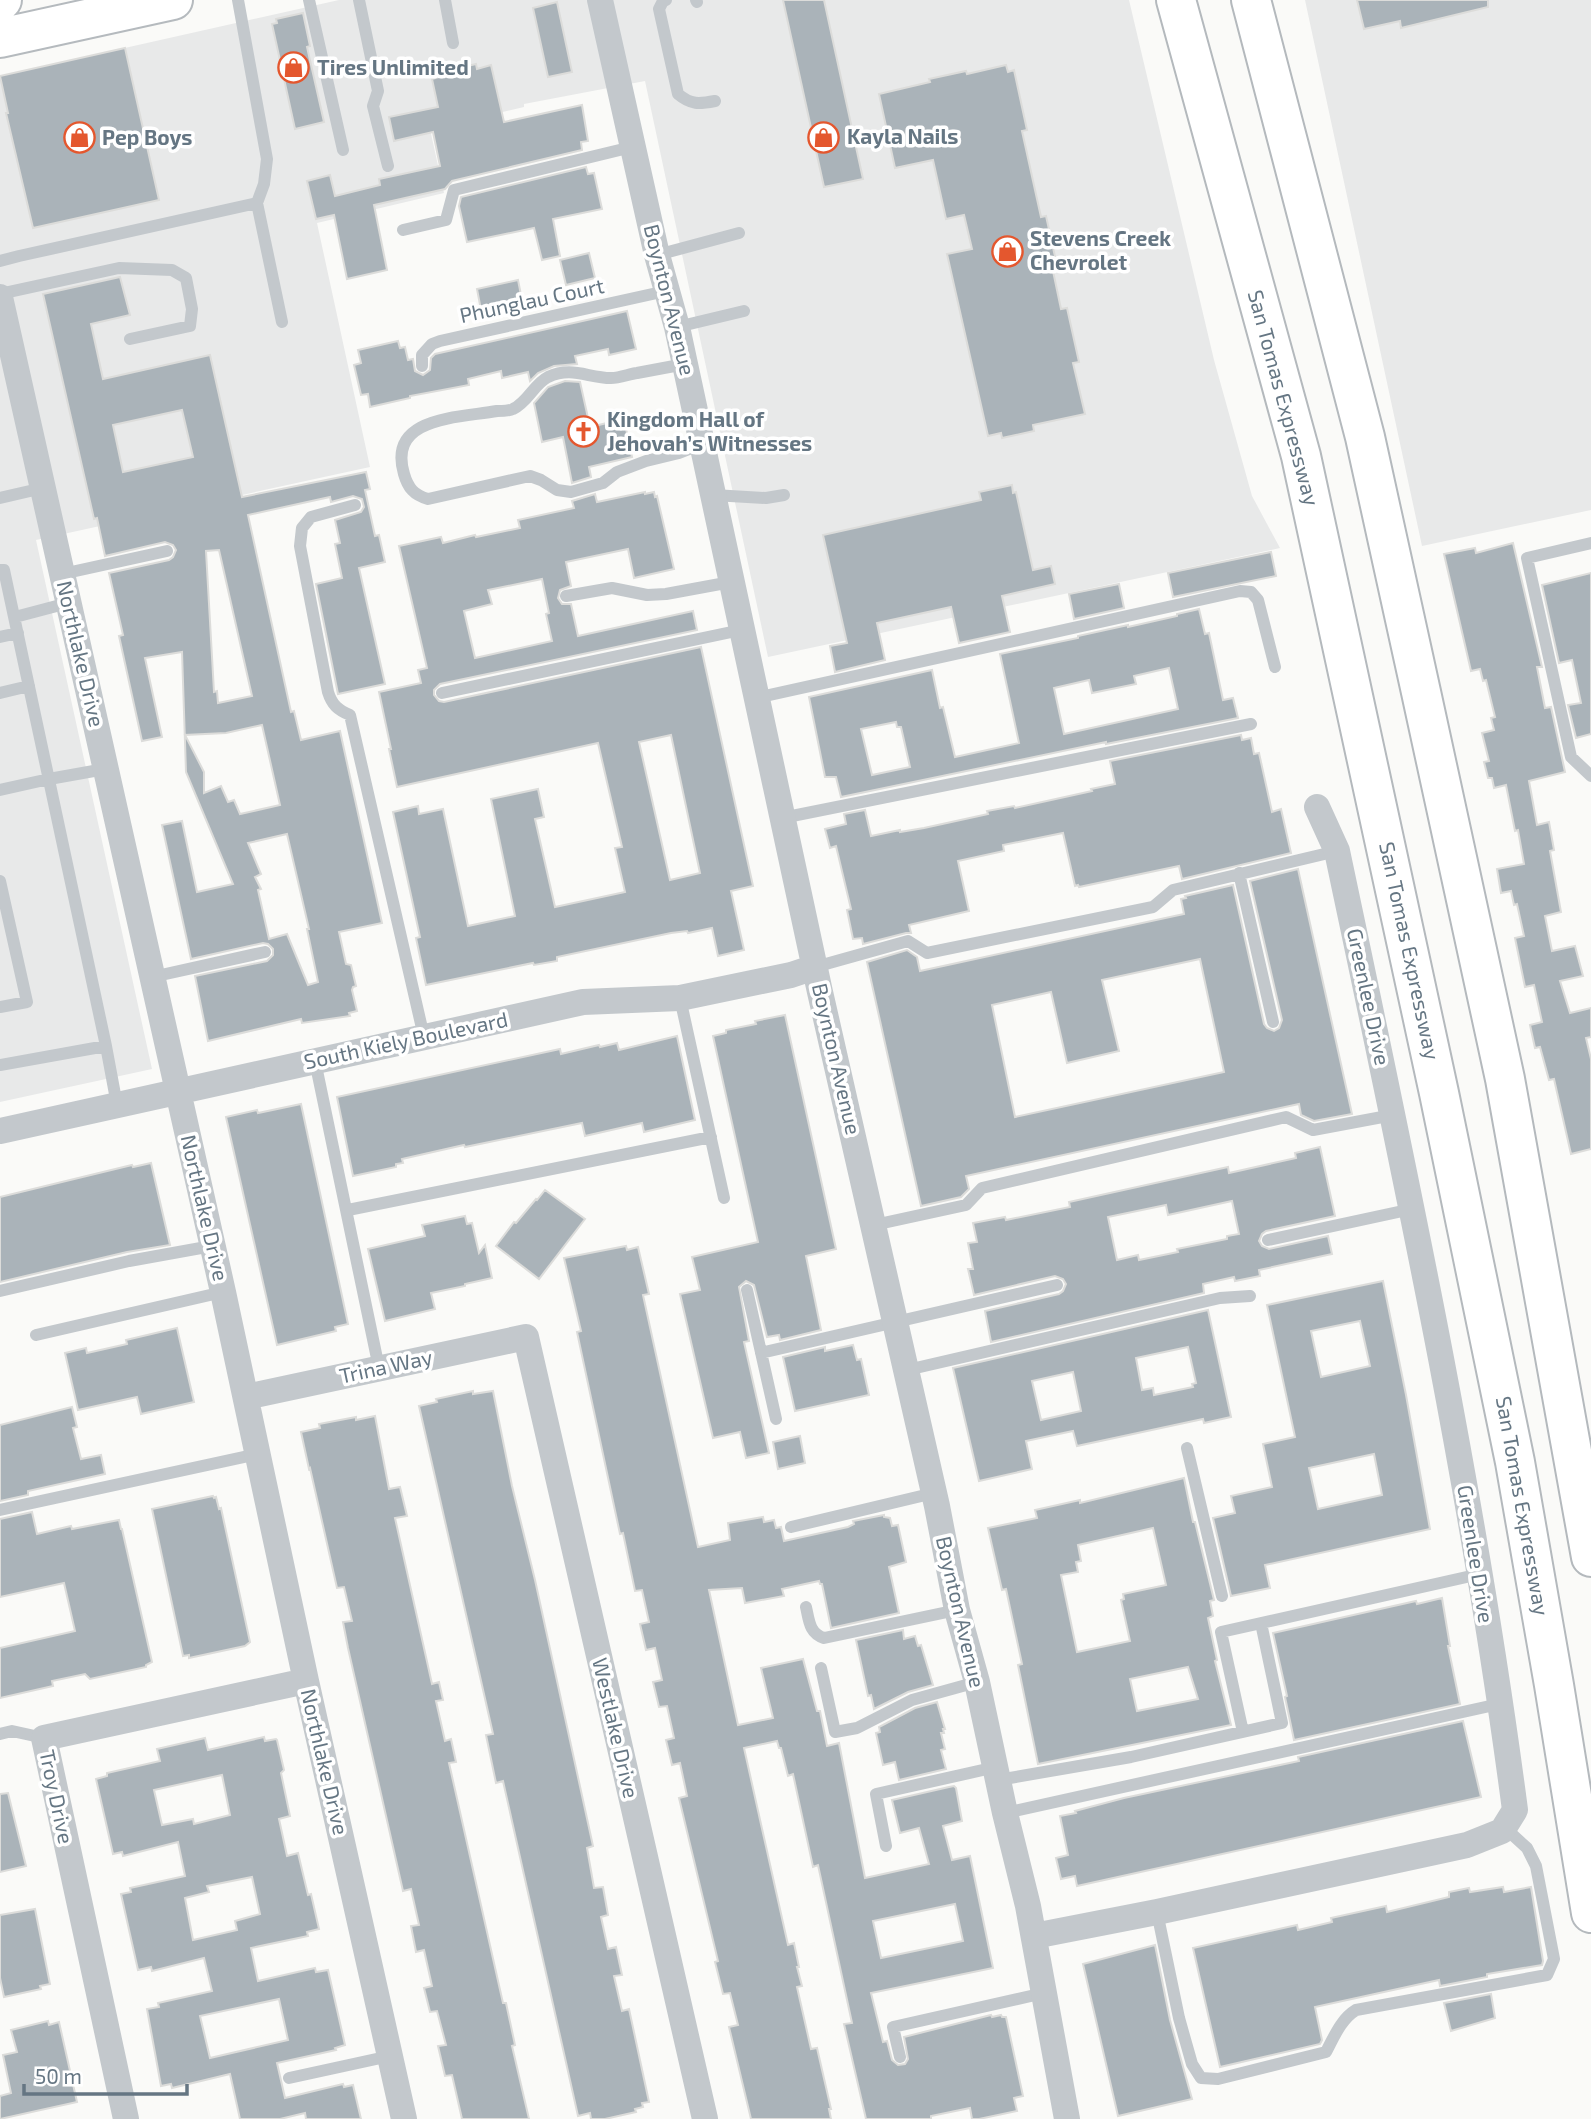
<svg xmlns="http://www.w3.org/2000/svg" width="1591" height="2119" font-family="'Exo 2',sans-serif">
  <style>
    .built { fill: #e8e9e9 }
    .building { fill: #aab3b9; stroke: #dcdcda; stroke-width: 2; fill-rule: evenodd }
    .lines { fill: none; stroke-linecap: round; stroke-linejoin: round }
    .primary-casing { stroke: #b5babe; stroke-width: 42 }
    .highway-casing { stroke: #b4b9bd; stroke-width: 42 }
    .lane { stroke: #c3c8cc; stroke-width: 12 }
    .street { stroke: #c3c8cc; stroke-width: 26 }
    .primary { stroke: #fff; stroke-width: 38 }
    .highway { stroke: #fff; stroke-width: 38 }
    .labels { text-anchor: middle; stroke-width: 7; stroke-linejoin: round; paint-order: stroke }
    .poi-label { font-size: 21px; font-weight: bold; fill: #657683; stroke: #fff; text-anchor: start }
    .street-label { font-size: 21px; fill: #657683; stroke: #fff }
  </style>
  <rect width="100%" height="100%" fill="#fafaf8"/>
  <!-- built -->
  <path class="built" d="M339 0H1129L1214 360 1252 496 1280 548 768 657 645 81 524 104V107L430 129 444 193 317 223 370 467 36 540 152 1069 0 1102V76Z
    M1305 0H1591V510L1422 546Z"/>
  <!-- building -->
  <path class="building" d="M783 0H824L863 179 824 187Z
    M1357 0H1488V7L1401 28 1400 21 1364 29Z
    M557 2 572 72 548 77 533 8Z
    M303 13 310 46 307 47 324 122 295 129 272 24 277 23 276 19Z
    M125 48 159 200 33 228 6 113H8L0 76Z
    M476 64 477 69 491 65 504 122 582 105 588 141 581 142 582 150 452 181 445 189 374 205 387 270 347 279 334 215 316 219 307 181 330 175 335 196 380 185 379 179 440 166 433 132 394 141 389 117 438 107 432 79 446 75V71Z
    M1006 65 1008 72 1014 70 1027 130 1022 131 1041 217 1046 216 1058 270 1053 271 1061 309 1067 308 1079 362 1073 363 1085 414 1033 425 1034 431 1002 438 1001 433 988 436 947 254 972 249 964 215 946 219 933 160 895 168 879 94 930 82 929 79 966 71 967 74Z
    M586 167 588 174 594 173 602 209 553 219 560 256 542 260 534 228 467 242 459 206 461 197Z
    M589 253 595 278 566 285 560 260Z
    M120 277 130 315 91 324 103 379 210 355 242 497 366 472 370 489 365 490 375 536 379 535 385 562 359 568 385 684 338 694 316 584 342 578 335 544 340 543 335 520 361 512 364 507 362 499 353 496 331 502 330 497 248 515 291 712 294 711 301 740 340 731 382 923 339 932 346 964 351 965 356 986 353 987 352 990 357 1011 349 1013 350 1016 302 1023 301 1019 208 1041 195 976 267 961 273 955V949L268 944 263 943 191 959 162 825 182 821 197 892 233 884 186 772 182 652 145 658 162 737 142 741 119 636 123 635 109 573 169 560 173 557 176 550 173 545 165 542 105 556 97 518 94 519 43 294ZM182 410 193 457 123 472 113 425ZM219 550 252 696 218 703 217 691 214 692 206 551ZM262 725 280 805 240 814 234 800 228 802 221 786 204 793V772L185 735 226 733ZM287 834 309 929H307L318 982 308 985 287 934 269 939 258 890 261 889 255 877 261 874 248 843Z
    M518 280 522 300 481 310 477 289Z
    M627 311 636 349 609 355 608 349 575 356 577 364 554 366 538 373 530 381 528 372 502 378 501 371 468 379 469 385 410 396V398L370 407 368 394 361 395 354 365 361 363 358 350 398 341 400 348 405 347 408 360 413 359 415 371 423 375 430 370 431 358 435 354Z
    M565 381 580 382 590 427 624 419 632 457 589 467 591 477 572 483 563 437 542 442 534 403 548 387Z
    M1012 485 1013 493 1016 492 1033 570 1051 566 1055 584 1002 596 1010 632 959 643 951 607 877 623 885 660 835 672 830 646 847 643 823 535 981 500 979 492Z
    M645 492V494L654 492 655 497 657 496 674 569 634 578 628 549 566 562 571 586 560 590 558 598 562 604H571L578 636 693 611 697 630 440 684 434 690V695L439 701 444 702 701 647 753 886 731 891 744 950 718 956 712 928 688 933 687 931 671 933 557 957V961L534 965 533 963 426 985 416 938 420 937 393 812 418 806 419 814 443 809 468 926 515 916 491 799 538 789 544 817 535 819 555 907 625 892 615 848 622 847 598 743 397 787 389 749H391L379 692 421 683 418 670 427 668 399 546 441 537 443 543 475 535 476 537 520 528 518 520 574 508 572 501 595 494 597 502ZM542 579 549 613 546 614 552 641 475 658 464 611 492 604 488 590ZM671 735 700 873 670 880 639 742Z
    M1513 543 1542 667H1537L1545 708 1551 707 1565 772 1529 781 1537 825 1549 822 1554 850 1550 851 1561 912 1545 916 1552 951 1575 946 1583 976 1560 981 1570 1013 1591 1008V1037L1586 1038 1591 1059V1149L1571 1154 1554 1079 1549 1080 1540 1047 1535 1048 1530 1025 1542 1022 1534 985 1525 987 1515 938 1524 936 1517 904 1514 905 1511 891 1501 893 1497 869 1524 864 1518 830 1515 831 1506 785 1494 788 1492 778H1488L1484 762 1489 761 1482 733 1494 730 1491 718 1495 717 1486 680 1483 681 1480 669 1471 671 1444 554 1475 548 1476 553Z
    M1271 552 1276 576 1173 597 1168 573Z
    M1591 573V734L1576 738 1568 705 1581 703 1572 660 1559 663 1542 585Z
    M1119 584 1124 608 1074 619 1069 594Z
    M1199 609 1205 634 1209 633 1223 700 1233 698 1238 718 1106 744V742L841 797 836 777H825L809 697 932 670 940 708 943 707 955 757 1019 743 1000 654 1078 638V636L1128 625V627L1177 616V614ZM1169 668 1178 709 1064 734 1054 688 1089 680 1092 693 1136 684 1134 676ZM896 722 897 727H901L910 767 872 775 861 729Z
    M1241 735 1242 740 1251 738 1254 754 1259 753 1272 812 1281 809 1291 853 1182 879 1179 866 1079 887 1078 885 1075 886 1063 833 1003 845 1004 851 958 861 969 911 909 925 911 933H906L863 944 862 938 853 939 847 910 851 909 836 846 830 848 825 829 846 824 844 814 865 810 871 836 900 830V832L924 828 988 814 987 811 1014 806 1015 808 1092 791 1091 789 1115 784 1110 761Z
    M1298 869 1352 1114 1314 1121 1301 1115 1299 1104 966 1176 969 1189 961 1197 921 1206 867 962 907 950 917 957 920 971 1184 914 1181 899 1186 898 1185 896 1233 885 1264 1024 1267 1028 1274 1031 1279 1028 1282 1020 1250 881ZM1200 959 1224 1072 1015 1117 992 1005 1051 992 1067 1063 1119 1051 1102 980Z
    M785 1015 836 1249 806 1256 821 1330 780 1340 779 1335 767 1337 754 1285 746 1281 739 1287 749 1341 744 1342 769 1453 746 1458 740 1432 713 1438 680 1294 700 1290 692 1257 758 1242 713 1036 726 1033V1030L756 1024 755 1021Z
    M677 1036 695 1120 644 1132 642 1123 585 1136 582 1123 465 1147 464 1145 402 1159 403 1163 396 1164V1167L353 1176 337 1097 560 1049 561 1054 599 1045 600 1047 617 1043 619 1050Z
    M301 1104 348 1324 335 1327 336 1331 277 1345 226 1117 257 1110 258 1113Z
    M1320 1147 1335 1216 1266 1231 1262 1234 1259 1241 1262 1246 1269 1249 1328 1236 1332 1254 1259 1270 1260 1276 1235 1281 1234 1277 1203 1284 1204 1293 991 1342 985 1311 1059 1294 1063 1291 1066 1284 1063 1279 1055 1276 974 1295 968 1269H973L968 1243 977 1242 973 1223 1005 1217 1006 1220 1070 1207 1069 1202 1228 1167 1229 1173 1296 1158 1295 1153ZM1232 1201 1239 1234 1227 1236V1239L1177 1249 1178 1252 1139 1260 1138 1255 1117 1260 1108 1217 1166 1205 1168 1215Z
    M151 1163 170 1245 127 1252 0 1282V1197L132 1165 133 1167Z
    M545 1190 585 1219 539 1279 496 1246 514 1222 516 1223 536 1199 537 1200Z
    M465 1216 467 1224 472 1223 479 1253 485 1245 492 1278 465 1284V1286L431 1293 435 1309 385 1321 368 1249 425 1236 422 1225Z
    M626 1246 627 1250 638 1247 649 1294 643 1295 698 1547 730 1540 728 1523 763 1517 764 1522 774 1520 776 1528 781 1527 784 1541 848 1527 854 1524 853 1521 884 1515V1517L890 1518 892 1526 898 1525 906 1562 889 1567 899 1613 831 1628 822 1584H820L819 1581 782 1589 784 1596 745 1603 742 1588 709 1590 738 1725 773 1718 761 1668 803 1659 817 1711H820L827 1746 839 1743 865 1878 929 1864 919 1828 900 1833 892 1800 949 1787 954 1786 956 1788 962 1821 943 1826 952 1860 970 1856 993 1968 871 1993 883 2042 887 2041 892 2060 898 2065 905 2064 908 2059 904 2037 991 2015 992 2017 1001 2015 1002 2017H1006L1023 2096 1014 2098 1017 2111 979 2119H972L970 2108 931 2116V2119H866L844 2024 852 2023 818 1865 813 1867 793 1774 788 1776 781 1748H779L777 1741 744 1748 788 1945 794 1943 799 1967H797L802 1986 797 1987 811 2049 817 2048 831 2109H829L831 2119H751L729 2027 738 2025 730 1993 723 1994 715 1962 718 1961 679 1798 687 1796 680 1763 672 1765 666 1740 674 1738 667 1706 659 1707 653 1682 662 1680 655 1648 646 1650 640 1624 649 1622 642 1590 635 1591 623 1533 620 1534 577 1332 581 1331 564 1258ZM955 1904 963 1941 881 1958 873 1921Z
    M1383 1281 1406 1395 1430 1529 1265 1565 1270 1588 1231 1596 1213 1518 1235 1513 1231 1496 1272 1487 1263 1444 1295 1437 1267 1305ZM1360 1321 1370 1366 1321 1377 1311 1331ZM1374 1454 1382 1495 1318 1509 1309 1468Z
    M1208 1310 1231 1417 1204 1423 1203 1419 1077 1446 1073 1431 1026 1441 1032 1469 979 1481 953 1368ZM1188 1347 1196 1383 1192 1384 1193 1387 1154 1395 1153 1388 1142 1390 1136 1358ZM1073 1372 1081 1411 1041 1420 1032 1381Z
    M177 1328 194 1402 141 1414 137 1397 78 1410 65 1353 86 1348 87 1353 127 1344 126 1340Z
    M853 1345 857 1360 861 1359 869 1395 795 1411 783 1357 825 1347V1351Z
    M473 1391V1394L493 1391 512 1486 535 1580 593 1846 587 1848 594 1888 603 1887 608 1915 601 1917 608 1949 616 1947 622 1975 614 1976 622 2011 629 2009 649 2102 642 2103 643 2107 635 2109 636 2112 605 2119H591L590 2113 578 2116 503 1781 496 1783 486 1735 493 1734 419 1406 437 1402 436 1399Z
    M72 1407 77 1427 73 1428 81 1459 101 1455 105 1474 28 1491V1495L0 1501V1425Z
    M375 1416 389 1489 400 1487 407 1516 395 1518 432 1684 439 1682 443 1700 436 1701 445 1741 451 1739 456 1762 449 1763 503 2003H506L515 2045 512 2046 529 2119H462L452 2075 445 2076 438 2046 446 2045 437 2011 430 2012 424 1988 432 1986 424 1950 416 1952 411 1926 419 1925 411 1889 403 1891 348 1648 343 1622 352 1621 344 1587 337 1588 310 1468 309 1469 301 1432 320 1428 319 1424 356 1417V1420Z
    M800 1436 805 1463 778 1469 773 1442Z
    M1184 1478 1193 1522H1195L1214 1600 1210 1601 1213 1616 1208 1618 1217 1660 1215 1661 1231 1725 1038 1764 1018 1665 1022 1664 1006 1589 1002 1590 988 1528 1037 1518 1035 1510 1080 1500V1503ZM1153 1528 1166 1585 1123 1594 1124 1599 1121 1600 1130 1641 1077 1652 1061 1575 1078 1572 1076 1562 1081 1561 1078 1545ZM1188 1667 1198 1699 1137 1711 1130 1679Z
    M213 1496 214 1498 216 1497 219 1509 221 1508 250 1642 245 1646 189 1658V1655L183 1656 152 1509Z
    M32 1512 37 1534 71 1526 72 1529 119 1520 121 1529H122L152 1662 146 1665V1667L90 1679 85 1674 52 1681 53 1686 0 1698V1648L75 1631 64 1583 0 1597V1519Z
    M1442 1598 1450 1646H1448L1460 1704 1294 1740 1285 1697 1287 1696 1273 1633 1416 1601 1417 1604Z
    M903 1630 904 1639 915 1636 918 1646 921 1645 933 1685 908 1692 874 1709 871 1695 868 1696 856 1640Z
    M937 1702 945 1729H943L944 1733H941L945 1749 941 1750 946 1769 899 1780 895 1762 883 1765 876 1733 880 1732 879 1727 915 1708Z
    M1463 1721 1481 1797 1077 1886 1075 1876 1061 1879 1056 1858 1068 1855 1060 1816 1076 1813 1075 1811 1124 1798 1299 1761 1298 1757Z
    M264 1737 265 1741 276 1739 277 1740 284 1770 281 1773 290 1816 279 1819 287 1856 298 1853 308 1895 311 1894 319 1929 307 1932 308 1936 251 1948 258 1981 315 1968 316 1972 328 1970 345 2045 335 2048 336 2050 277 2063 285 2098 343 2084 344 2087 353 2085 361 2119H306L305 2113 280 2119H240L230 2074 172 2088 171 2084 161 2086 147 2009 159 2007 158 2003 212 1991 204 1958 152 1971 151 1967 138 1970 121 1894 131 1892 130 1888 185 1876 178 1842 123 1856 122 1852 113 1854 96 1779 107 1776V1773L160 1761 157 1749 205 1738 208 1750ZM222 1775 230 1815 194 1824 193 1819 162 1825 154 1790ZM252 1877 260 1914 235 1921 237 1930 193 1940 185 1898 209 1892 207 1886ZM279 1999 288 2040 210 2058 200 2016Z
    M8 1793 26 1866 0 1872V1794Z
    M1503 1887 1504 1892 1531 1887 1543 1961 1542 1965 1487 1974V1977L1440 1986 1439 1980 1315 2007 1322 2040 1320 2044 1220 2067 1193 1948 1297 1925 1298 1930 1332 1922 1331 1918 1386 1906 1387 1912 1449 1897V1892L1469 1888 1470 1892Z
    M35 1909 50 1984 40 1986 41 1989 4 1997 0 1978V1915Z
    M1155 1945 1170 2020 1192 2099 1118 2116 1083 1964Z
    M1491 1994 1495 2018 1451 2031 1444 2003Z
    M48 2021 49 2025 59 2022 77 2102 0 2119V2096L11 2093 3 2055 17 2052 11 2030Z"/>
  <g class="lines">
    <defs>
      <path id="primary" d="M0 2 2 0
        M0 38 173 0"/>
      <path id="highway" d="M1176 0 1301 456 1439 1093 1515 1462 1554 1685 1591 1913
        M1251 0 1365 437 1421 692 1505 1079 1591 1557"/>
    </defs>
    <!-- primary casing -->
    <use href="#primary" class="primary-casing"/>
    <!-- highway casing -->
    <use href="#highway" class="highway-casing"/>
    <!-- lane -->
    <path class="lane" d="M309 0 343 150
      M359 0 378 91 373 106 388 166
      M445 0 453 43
      M666 0 663 1 659 9 678 94C691 105 699 104 715 101
      M696 0 697 2
      M257 203 282 322
      M403 230 446 220 454 190 632 147
      M657 255 739 233
      M0 261 19 256 257 203 264 184 267 159 238 0
      M0 294 119 268 172 270 186 278 192 309 190 326 130 339
      M677 327 744 311
      M685 364C669 367 653 370 637 373 629 374 620 378 611 378 588 378 572 366 548 377 534 384 528 402 513 409 509 411 502 411 497 411 459 418 387 416 404 474 408 488 414 495 428 499L530 476 541 480 557 490 571 492 603 483 617 472 646 461 679 453 702 444
      M422 366V355L432 344 440 341 666 291
      M713 495 766 498 784 495
      M0 498 43 488
      M355 505 311 517 302 528 300 546 328 692C332 705 338 710 350 715L424 1037
      M1591 543 1527 558 1571 757 1591 776
      M0 570H4L106 1046 117 1105
      M62 574 167 551
      M566 596 612 588 647 595 666 594 731 582
      M15 617 68 603
      M0 637 18 633
      M0 693 29 686
      M442 693 741 630
      M756 698 1240 591 1251 592 1258 600 1275 667
      M0 790 49 779 105 769
      M782 818 1251 724
      M1239 873 1273 1022
      M0 881 27 1002 0 1007
      M815 967 908 941 927 953 1153 907 1173 890 1337 851
      M152 977 265 952
      M680 998 724 1198
      M315 1061 379 1368
      M0 1065 106 1046
      M348 1210 711 1137
      M874 1225 966 1205 982 1188 1286 1117 1313 1130 1393 1115
      M1268 1240 1412 1209
      M747 1290 776 1419
      M0 1291 129 1261 212 1246
      M36 1335 223 1292
      M761 1353 1057 1285
      M907 1370 1220 1298 1250 1296
      M1187 1448 1222 1596
      M0 1510 258 1454
      M791 1527 934 1493
      M806 1607C809 1620 809 1633 824 1638L957 1610
      M821 1668 835 1732 857 1728 912 1700 977 1682
      M1243 1732 1221 1632 1480 1574
      M0 1734 12 1731 44 1738
      M998 1780 1131 1757 1282 1723 1261 1623
      M1005 1813 1499 1704
      M886 1846 876 1794 996 1767
      M1157 1912 1179 2018 1192 2064 1201 2078 1218 2079 1326 2052C1334 2037 1341 2019 1356 2010L1547 1975 1554 1959 1536 1866 1527 1848 1504 1827
      M900 2057 893 2027 1044 1993
      M289 2078 390 2056"/>
    <!-- street -->
    <path class="street" d="M600 0 657 255 677 327 820 992 937 1506 957 1610 977 1682 1005 1813 1028 1906 1067 2119
      M0 297 223 1292 306 1681 404 2119
      M0 1131 583 1002 680 998 791 975 815 967
      M246 1397 526 1337 705 2119
      M1034 1936 1157 1912 1467 1845 1502 1831 1515 1810C1473 1488 1404 1169 1337 851L1317 807
      M126 2119 44 1738 306 1681"/>
    <!-- primary -->
    <use href="#primary" class="primary"/>
    <!-- highway -->
    <use href="#highway" class="highway"/>
  </g>
  <!-- icons -->
  <defs>
    <symbol id="shop-ring" viewBox="-11 -11 22 22"><circle r="9.5" fill="#fff" stroke="#e4572e" stroke-width="1.5"/><path d="M-5-2.5h2.3a2.7 3.5 0 0 1 5.4 0H5L5.5 6h-11ZM-1.5-2.5h3a1.5 2.3 0 0 0-3 0Z" fill="#e4572e"/></symbol>
    <symbol id="church-ring" viewBox="-11 -11 22 22"><circle r="9.5" fill="#fff" stroke="#e4572e" stroke-width="1.5"/><path d="M-1.2-6h2.4v3.5h3.3v2.4h-3.3V6h-2.4V-.1h-3.3v-2.4h3.3Z" fill="#e4572e"/></symbol>
  </defs>
  <g fill-rule="evenodd">
    <use href="#shop-ring" x="276" y="50" width="35" height="35"/>
    <use href="#shop-ring" x="806" y="120" width="35" height="35"/>
    <use href="#shop-ring" x="62" y="120" width="35" height="35"/>
    <use href="#shop-ring" x="990" y="234" width="35" height="35"/>
    <use href="#church-ring" x="566" y="414" width="35" height="35"/>
  </g>
  <g class="labels">
    <!-- poi labels -->
    <g class="poi-label">
      <text x="317" y="75">Tires Unlimited</text>
      <text x="847" y="144">Kayla Nails</text>
      <text x="102" y="145">Pep Boys</text>
      <text x="1030" y="246">Stevens Creek<tspan x="1030" dy="24">Chevrolet</tspan></text>
      <text x="607" y="427">Kingdom Hall of<tspan x="607" dy="24">Jehovah’s Witnesses</tspan></text>
    </g>
    <!-- street labels -->
    <g class="street-label">
      <text transform="translate(669 300) rotate(76)" y="7">Boynton Avenue</text>
      <text transform="translate(532 301) rotate(-12)" y="7">Phunglau Court</text>
      <text transform="translate(1283 398) rotate(75)" y="7">San Tomas Expressway</text>
      <text transform="translate(80 654) rotate(77)" y="7">Northlake Drive</text>
      <text transform="translate(1409 951) rotate(78)" y="7">San Tomas Expressway</text>
      <text transform="translate(1368 997) rotate(78)" y="7">Greenlee Drive</text>
      <text transform="translate(406 1041) rotate(-12)" y="7">South Kiely Boulevard</text>
      <text transform="translate(836 1059) rotate(77)" y="7">Boynton Avenue</text>
      <text transform="translate(204 1208) rotate(77)" y="7">Northlake Drive</text>
      <text transform="translate(386 1367) rotate(-12)" y="7">Trina Way</text>
      <text transform="translate(1522 1506) rotate(80)" y="7">San Tomas Expressway</text>
      <text transform="translate(1475 1554) rotate(81)" y="7">Greenlee Drive</text>
      <text transform="translate(960 1612) rotate(77)" y="7">Boynton Avenue</text>
      <text transform="translate(615 1728) rotate(77)" y="7">Westlake Drive</text>
      <text transform="translate(324 1762) rotate(77)" y="7">Northlake Drive</text>
      <text transform="translate(56 1797) rotate(78)" y="7">Troy Drive</text>
    </g>
  </g>
  <!-- scale -->
  <path d="M24 2084v10h163v-10" fill="none" stroke="#657683" stroke-width="3.5"/>
  <text x="35" y="2084" font-size="21" fill="#657683" stroke="#ffffff" stroke-width="5" paint-order="stroke">50 m</text>
</svg>
